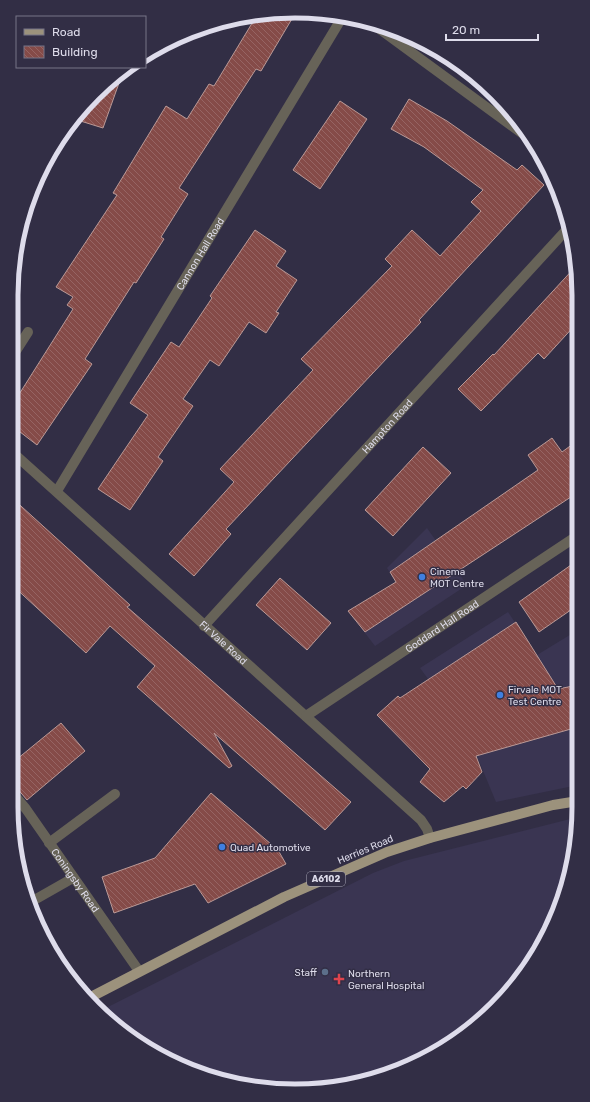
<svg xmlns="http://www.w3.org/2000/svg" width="590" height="1102" font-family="Rubik,sans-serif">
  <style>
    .built { fill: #3a3552 }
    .building { fill: url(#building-back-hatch); stroke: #ba9996 }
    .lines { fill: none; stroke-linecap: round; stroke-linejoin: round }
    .minor { stroke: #676358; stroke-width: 10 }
    .major { stroke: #9c927c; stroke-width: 10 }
    .shop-dot { fill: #3f7fe0; stroke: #322e45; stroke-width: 1.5 }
    .service-dot { fill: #5c6f8a; stroke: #322e45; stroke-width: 1.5 }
    .health-dot { fill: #e0444e; stroke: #322e45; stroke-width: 1.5 }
    .labels { text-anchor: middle; stroke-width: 3; stroke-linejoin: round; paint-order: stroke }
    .shield { fill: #322e45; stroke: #aaa8b9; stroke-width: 1 }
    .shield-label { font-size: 9px; font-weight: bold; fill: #dedceb }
    .street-label { font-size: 10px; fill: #dedceb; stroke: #322e45 }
    .poi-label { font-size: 10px; fill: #dedceb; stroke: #322e45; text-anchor: start }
    .rim { fill: none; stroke: #dedceb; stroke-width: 5 }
  </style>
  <defs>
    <pattern id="building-back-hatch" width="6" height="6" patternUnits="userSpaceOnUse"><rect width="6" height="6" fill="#854b48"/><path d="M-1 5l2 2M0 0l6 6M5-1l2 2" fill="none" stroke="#966463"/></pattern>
  </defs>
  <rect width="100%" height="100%" fill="#322e45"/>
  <!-- built -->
  <path class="built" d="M427 528 467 585 375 646 348 611 396 582 387 568Z
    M508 612 537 655 578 630V785L496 802 457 708 445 702 420 668Z
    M578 817 569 881 541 949 482 1020 404 1069 314 1090 222 1081 137 1043 102 1010 373 873 404 861Z"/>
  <!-- building -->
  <path class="building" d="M276 12H296L261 71 256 69 179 188 188 194 161 237 164 239 136 283 134 282 85 359 92 364 37 445 11 425V407L73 309 67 305 73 297 56 287 117 195 113 193 166 106 187 119 209 84 214 86 257 15Z
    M124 69 103 128 74 119 81 108Z
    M409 99 447 121 517 170 522 165 544 185 419 320 421 322 226 529 231 534 194 576 169 554 234 482 220 469 313 370 301 359 392 266 385 259 412 230 440 256 481 211 471 202 483 190 424 147 391 129Z
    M340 101 367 119 320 189 293 170Z
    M255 230 286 251 276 266 297 280 276 312 279 313 266 333 249 322 219 366 210 360 183 399 193 406 158 457 163 461 130 510 98 489 148 415 130 403 171 342 179 347 212 298 210 296Z
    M577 265V323L544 359 538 353 481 411 458 389 493 354 494 355Z
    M552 438 562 452 577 441V493L365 632 348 611 396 582 390 572 538 470 528 455Z
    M423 447 451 473 393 536 365 510Z
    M11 497 130 605 127 607 351 802 325 830 214 733 232 766 229 768 137 687 155 666 110 626 86 653 11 584Z
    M578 560V605L539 632 519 602Z
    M280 578 331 623 307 650 256 605Z
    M516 622 558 689 578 685V727L476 756 482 772 466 789 463 786 444 802 420 782 430 769 377 715 398 696 400 698Z
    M61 723 85 751 27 800 16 787 11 785V764Z
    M211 793 278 850 286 864 208 903 195 884 114 913 102 877 155 858Z"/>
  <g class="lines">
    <!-- minor -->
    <g class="minor">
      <path d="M370 22 534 142"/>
      <path d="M12 357 28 332"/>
      <path id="s1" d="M11 451 421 820 427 829 430 838"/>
      <path id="s2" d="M57 491 343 16"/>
      <path id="s3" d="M204 626 569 227"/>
      <path id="s4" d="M306 716 577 536"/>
      <path id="s5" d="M11 791 26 809 139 971"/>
      <path d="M49 843 115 794"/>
      <path d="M29 903 73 878"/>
    </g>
    <!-- major -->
    <path class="major" d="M89 998 284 897 387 852 430 838 553 805 578 801"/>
  </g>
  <!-- markers -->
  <g class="shop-dot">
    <circle cx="422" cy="577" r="4"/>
    <circle cx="500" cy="695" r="4"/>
    <circle cx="222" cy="847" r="4"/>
  </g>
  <circle class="service-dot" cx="325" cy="972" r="4"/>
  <path class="health-dot" d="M337 973h4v4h4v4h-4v4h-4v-4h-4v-4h4z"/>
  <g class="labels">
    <!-- shield labels -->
    <rect class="shield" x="307" y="872" width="38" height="14" rx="3"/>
    <g class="shield-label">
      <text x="326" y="882">A6102</text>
    </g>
    <!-- street labels -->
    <g class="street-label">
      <text dy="4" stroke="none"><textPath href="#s2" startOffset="277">Cannon Hall Road</textPath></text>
      <text dy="4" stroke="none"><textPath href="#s3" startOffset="271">Hampton Road</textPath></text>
      <text dy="4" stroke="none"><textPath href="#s4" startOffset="163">Goddard Hall Road</textPath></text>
      <text dy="4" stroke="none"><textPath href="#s1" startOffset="286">Fir Vale Road</textPath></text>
      <text transform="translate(365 849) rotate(-23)" y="4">Herries Road</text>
      <text dy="4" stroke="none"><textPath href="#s5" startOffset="110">Coningsby Road</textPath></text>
    </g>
    <!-- poi labels -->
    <g class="poi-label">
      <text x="430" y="575">Cinema<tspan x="430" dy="12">MOT Centre</tspan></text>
      <text x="508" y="693">Firvale MOT<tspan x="508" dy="12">Test Centre</tspan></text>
      <text x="230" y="851">Quad Automotive</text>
      <text x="317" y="976" text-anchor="end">Staff</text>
      <text x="348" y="977">Northern<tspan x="348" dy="12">General Hospital</tspan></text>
    </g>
  </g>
  <!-- crop -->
  <path d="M0 0H590V1102H0ZM295 18H295A277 277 0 0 1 572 295V807A277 277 0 0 1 295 1084H295A277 277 0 0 1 18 807V295A277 277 0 0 1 295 18Z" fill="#322e45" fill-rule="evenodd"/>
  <path class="rim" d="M295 18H295A277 277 0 0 1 572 295V807A277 277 0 0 1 295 1084H295A277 277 0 0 1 18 807V295A277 277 0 0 1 295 18Z"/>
  <!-- legend -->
  <rect x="16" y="16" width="130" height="52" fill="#322e45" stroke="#777487"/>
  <rect x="24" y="29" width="20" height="6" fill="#9c927c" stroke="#777487"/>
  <text x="52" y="36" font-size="12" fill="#dedceb">Road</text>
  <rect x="24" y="46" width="20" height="12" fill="url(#building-back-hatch)" stroke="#777487"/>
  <text x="52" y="56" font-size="12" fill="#dedceb">Building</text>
  <!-- scale -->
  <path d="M446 34v6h92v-6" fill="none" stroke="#dedceb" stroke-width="2"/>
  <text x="452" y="34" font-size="12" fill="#dedceb" stroke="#322e45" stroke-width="3" paint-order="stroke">20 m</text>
</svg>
